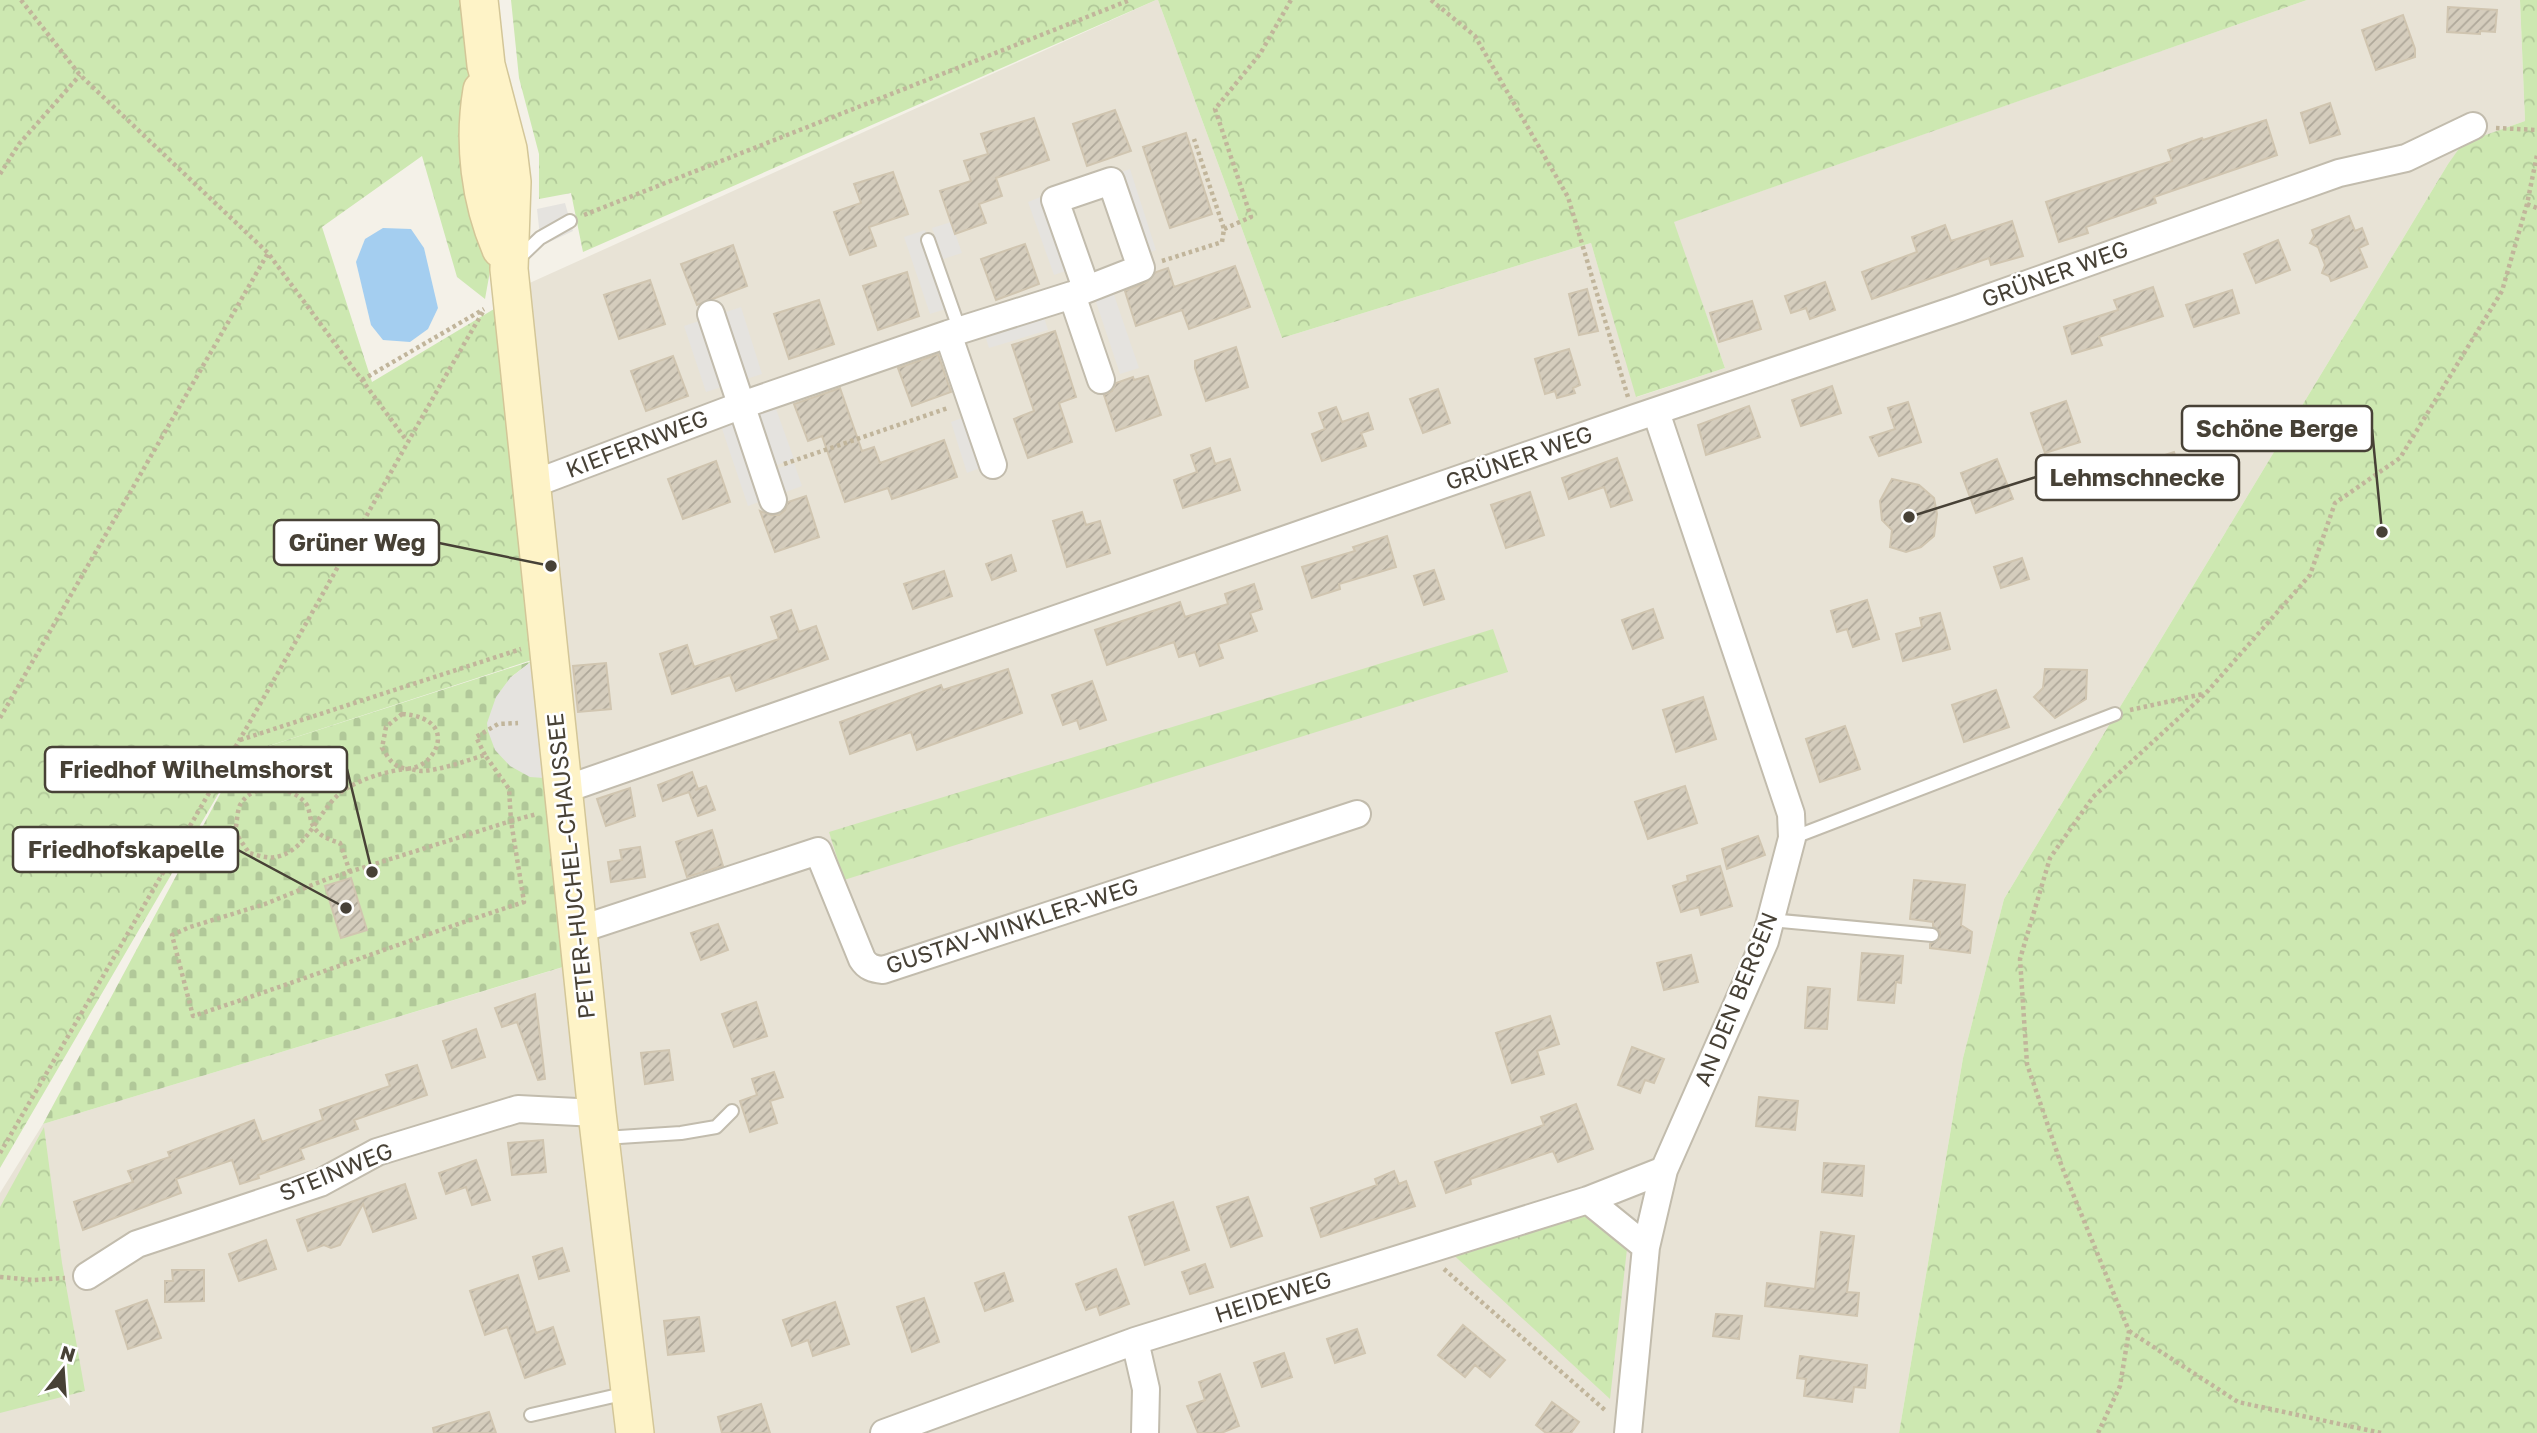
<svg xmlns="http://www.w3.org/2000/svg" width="2537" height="1433" font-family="'Golos Text',sans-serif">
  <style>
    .residential { fill: #e8e3d6 }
    .forest { fill: url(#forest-crowns) }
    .cemetery { fill: url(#cemetery-stones) }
    .parking { fill: #e5e3df }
    .water { fill: #a4cef0 }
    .building { fill: url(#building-hatch); stroke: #d0c5b0; stroke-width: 2 }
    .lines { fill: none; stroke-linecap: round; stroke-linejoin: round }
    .lane-casing { stroke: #c2bcad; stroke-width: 16 }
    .street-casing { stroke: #c2bcad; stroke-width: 30 }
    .secondary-casing { stroke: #d3c698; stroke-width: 40 }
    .path { stroke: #c1b59b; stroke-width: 4.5; stroke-dasharray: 3.5 3.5; stroke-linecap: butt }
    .lane { stroke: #fff; stroke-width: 12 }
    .street { stroke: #fff; stroke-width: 26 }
    .secondary { stroke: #fef3c7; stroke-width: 37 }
    .labels { text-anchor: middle; stroke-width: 5; stroke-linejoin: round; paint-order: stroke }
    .street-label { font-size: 23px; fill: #474136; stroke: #fff }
    .leader { fill: none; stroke: #474136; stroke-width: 2.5 }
    .callout-dot { fill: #474136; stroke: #fff; stroke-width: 2.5 }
    .callout { fill: #fff; stroke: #474136; stroke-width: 2.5 }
    .callout-label { font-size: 24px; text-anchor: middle; font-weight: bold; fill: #474136 }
  </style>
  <defs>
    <pattern id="forest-crowns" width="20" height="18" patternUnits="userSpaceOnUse" patternTransform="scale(1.75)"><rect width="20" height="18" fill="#cde8b1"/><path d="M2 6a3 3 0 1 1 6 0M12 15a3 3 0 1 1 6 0" fill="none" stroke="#b1c899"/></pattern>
    <pattern id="cemetery-stones" width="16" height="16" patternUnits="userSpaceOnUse" patternTransform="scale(1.75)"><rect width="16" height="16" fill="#cde8b1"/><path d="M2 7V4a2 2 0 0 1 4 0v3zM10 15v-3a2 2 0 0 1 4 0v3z" fill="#b1c899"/></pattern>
    <pattern id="building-hatch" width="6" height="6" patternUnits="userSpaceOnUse" patternTransform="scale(1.75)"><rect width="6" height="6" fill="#d5cdbd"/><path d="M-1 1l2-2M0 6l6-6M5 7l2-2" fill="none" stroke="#afa89a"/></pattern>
  </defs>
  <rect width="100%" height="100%" fill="#f4f1e8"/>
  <!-- residential -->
  <path class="residential" d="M1156 0H1158L1282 338 1591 243 1637 397 1725 368 1673 222 2307 0H2520L2525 121 2464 143 2448 164 2004 899 1963 1058 1899 1433H0V1193L43 1124 600 956 523 286Z"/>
  <!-- forest -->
  <path class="forest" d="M0 0H462L470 63 464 162 492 260 485 299 457 277 422 156 322 227 372 382 494 309 506 294 541 657 241 755 0 1168Z
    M511 0H1156L583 252 571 193 539 199V154L519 78Z
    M1158 0H2307L1674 222 1725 368 1636 397 1591 243 1282 338Z
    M2520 0H2537V1433H1899L1963 1058 2004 899 2448 164 2463 143 2525 121Z
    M1493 629 1508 672 844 880 829 832Z
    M44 1127 62 1263 85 1391 0 1413V1207Z
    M1583 1215 1627 1249 1610 1399 1446 1248Z"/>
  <!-- cemetery -->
  <path class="cemetery" d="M532 661 510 678 558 779 573 964 43 1124 241 755Z"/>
  <!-- parking -->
  <path class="parking" d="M1130 169 1156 250 1137 257 1110 176Z
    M1048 194 1074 268 1054 275 1028 202Z
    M565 203 573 231 541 246 537 209Z
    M951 222 962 253 943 259 932 228Z
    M925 230 952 307 930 314 904 237Z
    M1113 292 1139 368 1120 374 1095 299Z
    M741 307 762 374 706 392 684 326Z
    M1042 311 1048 330 989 348 983 329Z
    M771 395 794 459 763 470 764 473 794 463 802 486 748 506 717 414Z
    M975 413 993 463 967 473 951 422Z
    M532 661 558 779 530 777 510 766 495 750 488 731 487 723 496 697 510 678Z"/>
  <!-- water -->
  <path class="water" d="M383 228 411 229 424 248 438 308 428 329 410 342 383 340 371 325 356 262 365 239Z"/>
  <!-- building -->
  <path class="building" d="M2448 7 2497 10 2495 32 2480 31V34L2447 32Z
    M2403 15 2415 49V57L2376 70 2362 30Z
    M2330 103 2340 134 2310 143 2301 113Z
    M1115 110 1131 151 1087 166 1073 124Z
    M1034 118 1049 160 996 178 1002 196 979 204 986 223 955 234 940 191 971 181 964 161 988 154 981 134Z
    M2266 120 2277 155 2154 197 2156 203 2086 227 2088 233 2059 242 2046 202 2172 161 2168 150 2202 138 2203 140Z
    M1186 133 1212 214 1170 228 1143 147Z
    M893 172 908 214 869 227 876 246 850 255 834 212 861 203 854 184Z
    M2349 216 2355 231 2362 228 2368 244 2359 248 2367 267 2331 281 2329 276 2322 273 2325 265 2318 247 2310 243 2314 236 2312 230Z
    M2012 221 2023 256 1991 265 1989 258 1872 299 1862 272 1917 252 1912 237 1945 225 1951 241Z
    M2278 240 2290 270 2256 283 2244 254Z
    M1025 244 1039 284 996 300 981 259Z
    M733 245 747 286 697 305 681 264Z
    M1235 266 1250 307 1189 329 1182 310 1136 326 1125 291 1147 282 1156 272 1168 268 1174 287Z
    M907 272 919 316 878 330 863 286Z
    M650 280 665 324 619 339 604 295Z
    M1825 282 1835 310 1810 319 1806 308 1791 313 1785 296Z
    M2153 287 2163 316 2099 337 2102 345 2072 354 2064 327 2118 310 2114 300Z
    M1587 289 1598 331 1579 335 1569 294Z
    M2232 290 2239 313 2194 327 2186 305Z
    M819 300 834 344 789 359 774 314Z
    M1752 301 1761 329 1719 342 1710 313Z
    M1055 331 1076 397 1059 403 1072 442 1028 458 1014 419 1034 411 1012 345Z
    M1236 347 1248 387 1206 401 1195 368V361Z
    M1569 349 1580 385 1573 388 1575 393 1557 398 1555 391 1545 394 1535 359Z
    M938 354 951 392 912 406 898 368Z
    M673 356 688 396 646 411 631 371Z
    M1148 376 1161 415 1116 431 1104 395 1112 391 1116 383 1133 377 1134 380Z
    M1832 386 1841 413 1801 426 1792 400Z
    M840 388 862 451 874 447 880 463 944 440 957 477 892 499 888 488 845 502 822 436 808 441 794 404Z
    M1438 389 1450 423 1423 433 1410 399Z
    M2066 401 2080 442 2045 453 2031 413Z
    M1908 402 1921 442 1879 456 1870 437 1895 429 1888 408Z
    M1749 406 1760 437 1706 455 1698 425Z
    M1336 407 1342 422 1368 413 1373 429 1361 433 1366 446 1322 461 1312 434 1325 429 1319 413Z
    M1210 448 1215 464 1230 459 1240 490 1183 508 1174 480 1197 472 1191 455Z
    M2174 452 2182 477 2155 486 2147 461Z
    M1617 458 1632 500 1611 507 1604 487 1569 499 1562 478Z
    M1997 459 2013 499 1976 513 1961 473Z
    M716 461 730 502 683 519 668 479Z
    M1892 479 1919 485 1934 498 1937 514 1934 536 1921 547 1906 552 1890 547 1892 530 1882 520 1880 501Z
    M1530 492 1544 535 1506 548 1491 505Z
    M806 496 819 537 775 552 760 511 771 515H779L785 510 788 502Z
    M1082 512 1086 525 1100 521 1110 553 1067 567 1053 521Z
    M1387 536 1396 567 1339 584 1340 589 1312 598 1302 567 1355 551 1353 547Z
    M1011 555 1016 571 992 580 986 564Z
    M2022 558 2029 579 2001 588 1994 567Z
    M1434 570 1444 599 1424 605 1414 576Z
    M944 571 952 596 913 609 904 584Z
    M1254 584 1262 609 1250 613 1257 631 1218 644 1223 658 1200 666 1195 652 1179 657 1174 642 1107 665 1095 630 1180 602 1185 617 1228 604 1225 594Z
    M1867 600 1879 639 1853 647 1847 629 1837 632 1831 611Z
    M1653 609 1663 638 1633 649 1622 620Z
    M791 610 799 632 816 626 828 659 736 691 730 675 672 694 660 654 687 645 694 667 779 639 771 617Z
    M1940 613 1950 649 1903 661 1896 634 1922 627 1920 618Z
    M606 663 611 709 578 712 573 666Z
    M1008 669 1022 713 917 750 911 732 850 754 840 722 941 685 943 690Z
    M2045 669 2087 670 2086 699 2055 718 2034 697 2043 688Z
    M1092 681 1106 720 1080 729 1077 720 1063 725 1052 695Z
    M1996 690 2009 727 1964 742 1952 705Z
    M1703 697 1716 739 1676 752 1663 710Z
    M1845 726 1860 769 1820 782 1806 739Z
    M692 772 698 789 695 790 706 786 715 810 698 816 689 792 663 801 658 785Z
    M1685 786 1697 823 1648 839 1635 802Z
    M630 788 635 816 606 826 597 799Z
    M712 830 723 866 687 877 676 842Z
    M1758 836 1765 855 1727 869 1722 849Z
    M640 847 645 877 611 882 608 862 622 860 620 850Z
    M1720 866 1732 906 1701 915 1699 907 1681 912 1673 886 1688 881 1687 876Z
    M351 878 367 930 341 938 325 886Z
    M1914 880 1965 885 1961 925 1972 932 1970 953 1930 948V944L1939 939 1940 932 1933 926V922L1910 919Z
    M718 924 728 950 701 960 691 933Z
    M1862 953 1903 956 1901 983 1896 982 1894 1003 1858 1000Z
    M1691 955 1698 982 1664 990 1657 963Z
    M1808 987 1830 989 1827 1029 1805 1028Z
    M535 994 545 1079 538 1080 517 1022 502 1027 495 1008Z
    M756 1002 767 1036 734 1047 722 1014Z
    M1550 1016 1559 1044 1537 1051 1544 1074 1512 1083 1496 1033Z
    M476 1029 485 1057 452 1068 443 1041Z
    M1632 1047 1664 1059 1654 1083 1645 1080 1640 1093 1618 1085Z
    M669 1050 673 1080 645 1084 641 1053Z
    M417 1065 427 1095 354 1120 358 1129 300 1149 304 1159 258 1175 259 1178 240 1184 232 1160 176 1179 181 1193 83 1230 74 1202 133 1182 128 1171 170 1157 168 1152 254 1120 262 1142 323 1120 320 1110 390 1086 386 1075Z
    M774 1072 783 1097 770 1101 777 1123 750 1132 740 1101 757 1095 752 1079Z
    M1759 1097 1798 1101 1795 1130 1756 1126Z
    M1576 1104 1593 1149 1558 1162 1553 1151 1470 1179 1471 1184 1446 1193 1435 1162 1544 1125 1541 1117Z
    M543 1140 546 1172 512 1175 508 1143Z
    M476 1160 490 1200 472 1205 466 1187 446 1194 439 1173Z
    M1824 1163 1864 1166 1862 1196 1822 1192Z
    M1394 1171 1399 1184 1406 1181 1415 1206 1321 1237 1311 1208 1377 1185 1375 1179Z
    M405 1184 416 1218 373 1232 363 1204 340 1245 331 1248 324 1245 308 1251 297 1220Z
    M1248 1197 1262 1236 1231 1247 1217 1207Z
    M1173 1202 1189 1250 1145 1265 1129 1217Z
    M1821 1232 1854 1236 1847 1292 1859 1293 1857 1316 1765 1306 1767 1283 1815 1289Z
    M266 1240 276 1269 239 1281 229 1254Z
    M562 1248 569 1271 539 1279 533 1257Z
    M1205 1264 1213 1287 1190 1294 1182 1272Z
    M1116 1269 1129 1304 1100 1315 1097 1306 1086 1310 1076 1284Z
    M172 1270H204V1301L165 1302V1281H173Z
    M1004 1273 1013 1301 985 1311 975 1283Z
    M518 1275 536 1333 553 1327 565 1364 525 1378 507 1327 485 1335 470 1291Z
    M924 1298 939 1342 912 1352 897 1307Z
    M147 1300 161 1338 128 1349 116 1311Z
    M835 1302 849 1344 813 1356 808 1340 792 1346 783 1320Z
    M1716 1314 1742 1316 1739 1339 1713 1336Z
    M699 1317 704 1351 668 1355 664 1321Z
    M1463 1325 1505 1360 1490 1377 1475 1365 1465 1377 1438 1355Z
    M1357 1329 1365 1353 1335 1363 1327 1339Z
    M1284 1353 1292 1377 1262 1387 1254 1363Z
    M1800 1356 1867 1365 1865 1388 1854 1387 1852 1402 1804 1396 1806 1379 1797 1378Z
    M1220 1374 1239 1426 1221 1433H1198L1187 1406 1205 1400 1199 1382Z
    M1552 1402 1579 1422 1571 1433H1546L1536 1425Z
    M761 1404 770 1433H722L718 1417Z
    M489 1412 496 1433H434L433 1428Z"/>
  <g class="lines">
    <defs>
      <path id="lane" d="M928 240 960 331
        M519 258 540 238 570 221
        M1792 838 2115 714
        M1771 920 1932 935
        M604 1138 681 1133 716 1127 732 1111
        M531 1415 627 1393"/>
      <path id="street" d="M1072 295 1101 380
        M711 314 773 500
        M948 334 993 465
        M533 484 742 405 948 334 1072 295 1141 268 1111 181 1055 200 1086 288
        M563 790 1635 418 1960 308 2339 173 2406 158 2473 126
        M578 930 818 851 862 959C867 967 873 969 883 970L1357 814
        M1588 1200 1646 1247
        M87 1276 137 1244 320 1183 377 1152 518 1109 597 1113
        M1135 1341 1146 1389 1145 1433
        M884 1433 1135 1341 1588 1200 1664 1170
        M1628 1433 1646 1247 1664 1170 1765 941 1792 838 1791 814 1656 412"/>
      <path id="secondary" d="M479 0 486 65 508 149 512 182 509 269 597 1113 635 1433
        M482 90C473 143 480 200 501 249"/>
    </defs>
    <!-- lane casing -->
    <use href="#lane" class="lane-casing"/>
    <!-- street casing -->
    <use href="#street" class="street-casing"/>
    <!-- secondary casing -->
    <use href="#secondary" class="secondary-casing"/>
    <!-- path -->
    <path class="path" d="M21 0 80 75 268 253 407 441
      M1431 0 1475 36 1568 197 1628 397
      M2496 128 2537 130
      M0 174 19 144 80 75
      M2527 204 2537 208
      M584 215 1130 0
      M1224 229 1251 217 1215 109 1260 54 1291 0
      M1162 261 1222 242 1224 229 1194 139
      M362 380 484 309
      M784 464 948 408
      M2130 710 2203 694
      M402 714C473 719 422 790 392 762 388 758 385 752 382 748L386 727Z
      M0 718 268 253
      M240 740 521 649
      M485 755 476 737 498 724 518 723
      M350 872 340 843C327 839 316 835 311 821 310 816 309 809 307 805 293 785 253 781 240 805 237 811 237 824 235 832L249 853C257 855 268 859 276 857 311 850 319 803 349 787 365 778 387 771 406 769 411 768 416 771 421 771 442 770 465 761 485 755L509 789 511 821 327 879 265 904 190 927 172 935 193 1016C304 980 413 938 524 902L511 821 537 814
      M0 1153C102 978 204 803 304 627 364 521 422 415 484 310
      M1444 1269 1606 1411
      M0 1277 34 1280 65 1278
      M2129 1331 2238 1402 2381 1433
      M2098 1433 2120 1386 2129 1331 2062 1167 2027 1064 2020 959 2050 858 2093 797 2206 693 2310 575 2335 503 2400 458 2502 291 2527 204 2537 155"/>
    <!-- lane -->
    <use href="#lane" class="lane"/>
    <!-- street -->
    <use href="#street" class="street"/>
    <!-- secondary -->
    <use href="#secondary" class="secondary"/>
  </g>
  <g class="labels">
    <!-- street labels -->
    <g class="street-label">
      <text transform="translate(2055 274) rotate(-20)" y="8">GRÜNER WEG</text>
      <text transform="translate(637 444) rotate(-21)" y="8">KIEFERNWEG</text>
      <text transform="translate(1519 458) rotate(-19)" y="8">GRÜNER WEG</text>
      <text transform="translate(571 866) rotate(-96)" y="8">PETER-HUCHEL-CHAUSSEE</text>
      <text transform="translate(1012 926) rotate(-18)" y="8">GUSTAV-WINKLER-WEG</text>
      <text transform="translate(1736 999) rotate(-68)" y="8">AN DEN BERGEN</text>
      <text transform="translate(336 1172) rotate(-22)" y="8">STEINWEG</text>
      <text transform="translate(1273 1297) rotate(-18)" y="8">HEIDEWEG</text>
    </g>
  </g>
  <!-- callouts -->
  <path class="leader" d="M2382 532L2372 429M1909 517L2036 477M551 566L439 543M372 872L347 769M346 908L238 850"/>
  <g class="callout-dot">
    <circle cx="2382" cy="532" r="7"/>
    <circle cx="1909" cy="517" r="7"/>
    <circle cx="551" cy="566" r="7"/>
    <circle cx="372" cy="872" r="7"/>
    <circle cx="346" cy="908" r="7"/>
  </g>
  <g class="callout">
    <rect x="2182" y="406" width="190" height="45" rx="7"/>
    <rect x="2036" y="455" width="203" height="45" rx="7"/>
    <rect x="274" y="520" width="165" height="45" rx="7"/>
    <rect x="45" y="747" width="302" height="45" rx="7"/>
    <rect x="13" y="827" width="225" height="45" rx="7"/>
  </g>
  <g class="callout-label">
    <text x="2277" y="437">Schöne Berge</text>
    <text x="2137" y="486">Lehmschnecke</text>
    <text x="357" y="551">Grüner Weg</text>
    <text x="196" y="778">Friedhof Wilhelmshorst</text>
    <text x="126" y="858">Friedhofskapelle</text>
  </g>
  <!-- north arrow -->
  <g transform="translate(63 1370) rotate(17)" stroke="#ffffff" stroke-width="5" paint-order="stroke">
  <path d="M0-5L12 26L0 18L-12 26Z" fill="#474136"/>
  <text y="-10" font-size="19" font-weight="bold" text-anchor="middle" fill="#474136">N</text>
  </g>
</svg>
